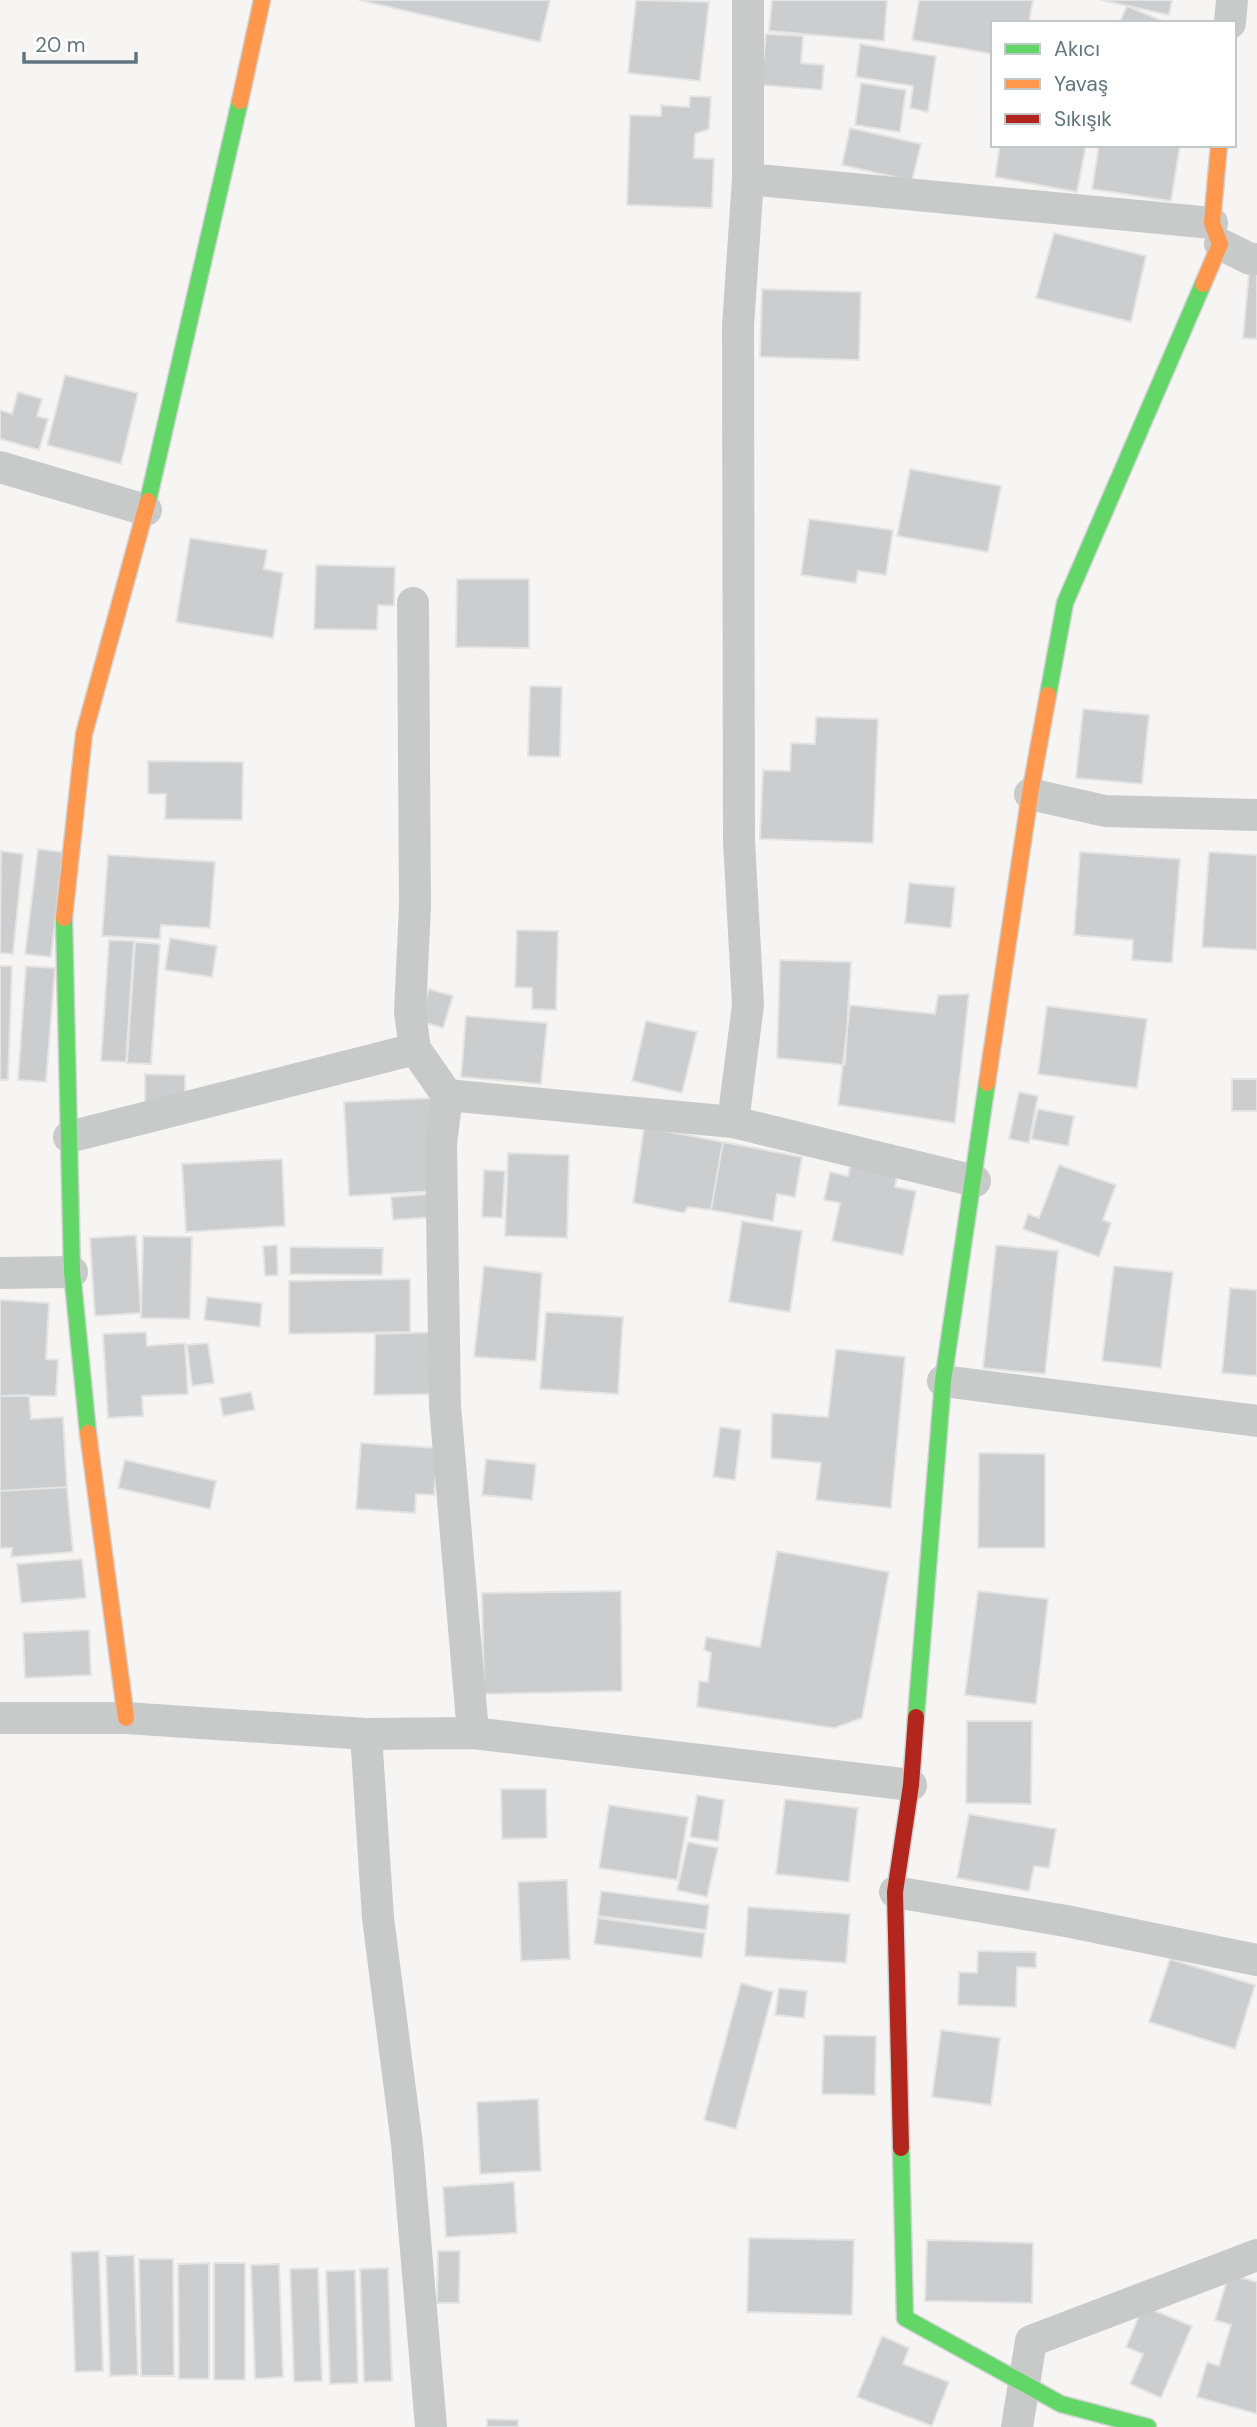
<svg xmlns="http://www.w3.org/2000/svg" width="1257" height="2427" font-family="'DM Sans',sans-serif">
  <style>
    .building { fill: #cccdce; stroke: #e5e4e4; stroke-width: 2 }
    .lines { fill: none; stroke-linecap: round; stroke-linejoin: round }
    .fast-casing { stroke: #d1d2d2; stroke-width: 19 }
    .slow-casing { stroke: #d1d2d2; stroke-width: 19 }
    .jam-casing { stroke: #d1d2d2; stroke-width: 19 }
    .street { stroke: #c8caca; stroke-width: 32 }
    .fast { stroke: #63d668; stroke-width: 16 }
    .slow { stroke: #ff974d; stroke-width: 16 }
    .jam { stroke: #b3261e; stroke-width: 16 }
  </style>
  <rect width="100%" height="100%" fill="#f6f5f4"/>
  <!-- building -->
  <path class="building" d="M359 0H550L540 42Z
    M636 0 709 2 700 81 628 73Z
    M772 0H887L884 41 769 31Z
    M919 0H1033L1029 23H993V54L912 40Z
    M1101 0H1172L1169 15Z
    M1127 6 1167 23H1119Z
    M766 34 803 36 801 63 824 65 822 90 761 85Z
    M860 44 936 56 928 112 910 108 913 86 856 77Z
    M861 83 906 90 900 132 855 125Z
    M690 96 711 97 709 129 695 134 694 158 714 159 712 208 627 205 630 115 661 116V105L689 107Z
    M850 128 921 144 912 181 842 165Z
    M1000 145H1086L1077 192 995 177Z
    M1099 145H1180L1171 201 1092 189Z
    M1054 233 1146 256 1131 322 1036 298Z
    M1249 273H1257V339L1243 338Z
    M762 289 861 292 859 360 760 357Z
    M65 375 138 393 121 464 47 445Z
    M18 392 42 399 37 416 48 419 39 450 0 439V410L12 414Z
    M910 469 1001 486 988 552 897 536Z
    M809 519 893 530 886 575 858 571 856 583 801 575Z
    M190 538 267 550 264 569 283 573 273 638 176 622Z
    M316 565 395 567 394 606 378 605 377 630 314 629Z
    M457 579H529V648L456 647Z
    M530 686 562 687 560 757 528 756Z
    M1083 709 1149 715 1142 784 1076 778Z
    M816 717 878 719 873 843 760 839 763 770 790 771 791 743 815 744Z
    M148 761 243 762 242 820 165 819 166 794H148Z
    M38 849 63 852 51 957 25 954Z
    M1 851 23 854 13 954 0 953Z
    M1080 852 1180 859 1172 963 1132 960 1133 940 1074 935Z
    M1209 852 1257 855V950L1202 947Z
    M108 855 215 862 210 928 161 925 160 939 102 936Z
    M909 883 955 887 951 928 905 923Z
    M517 930 558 931 556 1010 532 1009V988L515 987Z
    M170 938 217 946 212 977 165 970Z
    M109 940 134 941 126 1062 101 1061Z
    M135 942 160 944 151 1064 127 1063Z
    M780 960 851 962 845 1065 777 1058Z
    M0 966H12L8 1080H0Z
    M26 966 55 968 46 1082 18 1080Z
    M429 989 453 996 443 1028 420 1021Z
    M969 994 955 1123 838 1105 850 1005 935 1014 938 995Z
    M1047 1006 1147 1019 1137 1088 1038 1074Z
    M466 1016 547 1023 541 1084 461 1077Z
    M646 1021 697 1032 682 1093 632 1081Z
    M145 1074 185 1075V1104L145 1103Z
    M1232 1079H1257V1111H1232Z
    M1019 1092 1038 1096 1029 1143 1009 1139Z
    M432 1098 436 1191 349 1196 344 1102Z
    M1038 1109 1074 1116 1068 1146 1031 1139Z
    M644 1127 723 1142 711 1210 688 1207 684 1213 633 1203Z
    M723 1142 802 1157 795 1197 777 1194 773 1221 711 1210Z
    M508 1153 569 1155 567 1238 505 1236Z
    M282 1159 285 1226 186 1232 182 1164Z
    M851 1162 898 1172 895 1187 916 1191 903 1255 832 1241 840 1203 824 1200 830 1172 848 1176Z
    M1059 1165 1116 1185 1103 1220 1111 1223 1099 1257 1023 1229 1028 1214 1039 1218Z
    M484 1170 505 1171 502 1218 482 1217Z
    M435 1194 436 1217 393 1220 391 1197Z
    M742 1221 802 1231 790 1312 729 1302Z
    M136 1235 141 1313 95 1316 90 1238Z
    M143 1236 192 1237 190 1319 141 1318Z
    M277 1245 278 1275 265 1276 263 1246Z
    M996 1245 1058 1251 1045 1374 983 1368Z
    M290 1247 383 1248 382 1275 290 1274Z
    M484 1266 542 1273 536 1361 474 1357Z
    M1114 1266 1173 1272 1161 1368 1102 1361Z
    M410 1279V1332L289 1334V1281Z
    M1230 1288 1257 1290V1376L1222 1373Z
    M207 1297 262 1303 260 1327 204 1320Z
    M0 1300 49 1303 46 1359 58 1360 56 1396H0Z
    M546 1312 623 1317 618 1394 540 1389Z
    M146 1332 147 1346 185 1343 188 1394 142 1396 143 1416 108 1418 103 1334Z
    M439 1332V1394L374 1395 375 1334Z
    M208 1343 214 1383 192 1386 187 1345Z
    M836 1349 905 1357 891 1508 816 1500 821 1463 771 1458 772 1413 828 1417Z
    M251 1392 255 1410 223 1416 220 1398Z
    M29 1395 31 1419 63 1417 67 1487 0 1491V1396Z
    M720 1427 741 1430 735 1480 713 1477Z
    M361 1443 438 1448 434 1495 416 1494 415 1513 356 1509Z
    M979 1453 1045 1454V1548H978Z
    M486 1459 536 1464 532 1500 482 1495Z
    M125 1460 216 1481 210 1509 118 1488Z
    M67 1487 73 1552 11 1557 12 1548H0V1491Z
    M777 1551 889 1572 862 1718 834 1728 697 1707 699 1681 708 1682 711 1653 704 1650 706 1637 760 1647Z
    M82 1559 86 1598 21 1603 17 1564Z
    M621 1591 622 1691 484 1694 482 1593Z
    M978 1591 1048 1599 1036 1704 965 1695Z
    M89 1630 91 1675 25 1678 23 1633Z
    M967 1721H1032L1031 1804 966 1803Z
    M501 1789H546L547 1838 502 1839Z
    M697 1795 724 1800 718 1841 690 1837Z
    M785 1799 858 1808 849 1882 776 1874Z
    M609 1805 688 1817 677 1880 599 1868Z
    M969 1814 1056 1829 1049 1868 1034 1866 1029 1891 957 1878Z
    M688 1842 718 1848 707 1897 677 1890Z
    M567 1880 570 1959 521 1961 518 1882Z
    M601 1891 709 1905 706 1930 598 1916Z
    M748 1907 850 1914 846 1963 745 1956Z
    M598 1918 705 1933 702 1958 594 1944Z
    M978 1951 1036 1952V1968L1017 1967 1016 2007 958 2005 959 1972 977 1973Z
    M1170 1959 1255 1985 1235 2049 1149 2022Z
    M741 1983 773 1992 736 2129 704 2120Z
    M779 1988 807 1991 804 2018 775 2015Z
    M941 2030 1000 2038 991 2105 932 2097Z
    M824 2035 876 2036 875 2095 822 2094Z
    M538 2099 541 2171 480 2174 477 2102Z
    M514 2182 517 2233 446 2237 443 2187Z
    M749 2238 854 2240 852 2315 747 2312Z
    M927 2240 1033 2243 1032 2303 925 2301Z
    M99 2251 103 2371 75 2372 71 2252Z
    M438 2251H460L459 2303H437Z
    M134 2255 138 2375 110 2376 106 2256Z
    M139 2259H173L174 2376H141Z
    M209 2263V2379H179L178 2264Z
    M214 2263H245V2380H214Z
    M279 2264 283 2377 255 2379 251 2265Z
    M318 2268 322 2381 294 2382 290 2269Z
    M388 2268 392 2381 364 2382 360 2269Z
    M355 2270 358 2383 330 2384 326 2271Z
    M1229 2274 1257 2282V2414L1197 2397 1207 2362 1219 2366 1231 2325 1215 2320Z
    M1143 2306 1192 2326 1161 2398 1130 2384 1143 2354 1126 2347Z
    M882 2336 909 2348 903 2364 949 2382 932 2426 857 2397Z
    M487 2419 518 2420V2427H487Z"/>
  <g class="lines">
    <defs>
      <path id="fast" d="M148 501 240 101
        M1048 695 1065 603 1203 284
        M64 918 72 1272 88 1433
        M916 1717 943 1381 987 1083
        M901 2148 905 2318 1061 2404 1148 2427"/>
      <path id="slow" d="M240 101 262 0
        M1203 284 1220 244 1212 223 1219 145
        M64 918 84 734 148 501
        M987 1083 1030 794 1048 695
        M88 1433 126 1718"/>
      <path id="jam" d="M901 2148 895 1892 911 1785 916 1717"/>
    </defs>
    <!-- fast casing -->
    <use href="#fast" class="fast-casing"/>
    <!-- slow casing -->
    <use href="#slow" class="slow-casing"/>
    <!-- jam casing -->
    <use href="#jam" class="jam-casing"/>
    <!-- street -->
    <path class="street" d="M1230 23 1232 0
      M748 179 1212 223
      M1220 244 1250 259H1257
      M0 467 146 510
      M413 603 415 906 410 1012 415 1049 447 1095 733 1122 975 1181
      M1030 794 1105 811 1257 815
      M447 1095 441 1144 445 1406 473 1733
      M733 1122 748 1005 739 841 738 326 748 179V0
      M69 1137 415 1049
      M0 1273 72 1272
      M943 1381 1257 1421
      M0 1718H126L366 1734 473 1733 911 1785
      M366 1734 378 1918 407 2144 431 2427
      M895 1892 1066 1921 1257 1960
      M1017 2427 1031 2341 1257 2255"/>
    <!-- fast -->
    <use href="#fast" class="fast"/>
    <!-- slow -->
    <use href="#slow" class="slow"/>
    <!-- jam -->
    <use href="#jam" class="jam"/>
  </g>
  <!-- legend -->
  <rect x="991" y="21" width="245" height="126" fill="#ffffff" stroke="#c0c8cb" stroke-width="2"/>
  <rect x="1005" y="44" width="35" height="10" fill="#63d668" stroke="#c0c8cb" stroke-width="2"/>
  <text x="1054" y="56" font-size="21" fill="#62757e">Akıcı</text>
  <rect x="1005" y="79" width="35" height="10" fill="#ff974d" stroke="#c0c8cb" stroke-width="2"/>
  <text x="1054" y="91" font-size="21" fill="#62757e">Yavaş</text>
  <rect x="1005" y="114" width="35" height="10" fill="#b3261e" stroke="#c0c8cb" stroke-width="2"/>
  <text x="1054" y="126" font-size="21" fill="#62757e">Sıkışık</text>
  <!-- scale -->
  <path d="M24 52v10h112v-10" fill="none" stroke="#62757e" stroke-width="3.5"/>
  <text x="35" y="52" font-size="21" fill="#62757e" stroke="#ffffff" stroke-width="5" paint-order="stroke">20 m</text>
</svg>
